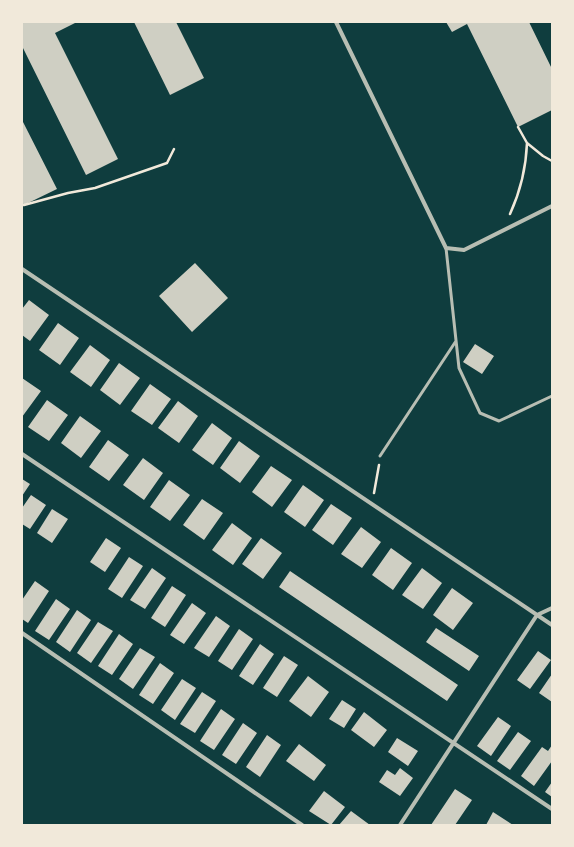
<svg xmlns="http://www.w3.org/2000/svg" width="574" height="847" font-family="'Exo 2',sans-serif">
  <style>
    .building { fill: #cfcfc3 }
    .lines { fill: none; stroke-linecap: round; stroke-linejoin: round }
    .path { stroke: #f1e9da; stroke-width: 2.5 }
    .service { stroke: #b8beb3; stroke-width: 3 }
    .minor { stroke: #b8beb3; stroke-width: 4 }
  </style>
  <rect width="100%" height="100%" fill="#0f3d3e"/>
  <!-- building -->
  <path class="building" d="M22 22H77L55 33 118 159 86 175 22 46Z
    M134 22H176L204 78 170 95Z
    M446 22H529L552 69V110L518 127 467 24 452 32Z
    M22 120 57 189 24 205 22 202Z
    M195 263 228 298 192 332 159 296Z
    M29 300 49 315 30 341 22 335V309Z
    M58 323 79 338 60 365 39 350Z
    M475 344 494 356 482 374 463 362Z
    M90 345 110 360 91 387 70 372Z
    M119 363 140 378 120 405 100 390Z
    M22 378 41 391 22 417Z
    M150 384 171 399 152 425 131 411Z
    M47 400 68 415 49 441 28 427Z
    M178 401 198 416 179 443 158 428Z
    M80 416 101 431 81 458 61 443Z
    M212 423 232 438 213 465 192 450Z
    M108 440 129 455 109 481 89 467Z
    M239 441 260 456 240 483 220 468Z
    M143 458 163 473 144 500 123 485Z
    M271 466 292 480 272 507 252 492Z
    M22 479 30 484 22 496Z
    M169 480 190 495 170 521 150 507Z
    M303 485 324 500 305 527 284 512Z
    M31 495 46 505 30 529 22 524V508Z
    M202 499 223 513 204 540 183 525Z
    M331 504 352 518 333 545 312 530Z
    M52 509 68 519 52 543 37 533Z
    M232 523 252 538 233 565 212 550Z
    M361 527 381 542 362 568 341 554Z
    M106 538 121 548 105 572 90 562Z
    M261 538 282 553 263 579 242 564Z
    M391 548 412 563 393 590 372 575Z
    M129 557 143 566 122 598 108 589Z
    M152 568 166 578 145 609 130 600Z
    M422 568 442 583 423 609 402 595Z
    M290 571 458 685 447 701 279 587Z
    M35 581 49 591 28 623 22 619V600Z
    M172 586 186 595 165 627 151 618Z
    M452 588 473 603 453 630 433 615Z
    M56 599 70 609 49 640 35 631Z
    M192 603 206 613 184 644 170 635Z
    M77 610 91 620 70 652 56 642Z
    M216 616 230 626 209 657 194 648Z
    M98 622 113 631 91 663 77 653Z
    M436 628 479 656 469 671 426 642Z
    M239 629 253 639 232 670 218 661Z
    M119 634 133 644 112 675 98 666Z
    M260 644 274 654 253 685 239 676Z
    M140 648 155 657 133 689 119 679Z
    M538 651 551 660 530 689 517 680Z
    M284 656 298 665 277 697 263 688Z
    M160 663 174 673 153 704 139 695Z
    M552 674V702L539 693Z
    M308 676 329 692 311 717 289 701Z
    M182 679 196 688 175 720 161 710Z
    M202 692 216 701 195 733 180 724Z
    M342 700 356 709 344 728 329 719Z
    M221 709 235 719 214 750 200 741Z
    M364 712 387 730 374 747 351 730Z
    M498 717 511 726 491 756 477 746Z
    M243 723 257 733 236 764 222 755Z
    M518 732 531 741 510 770 497 761Z
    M267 735 281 745 260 777 246 767Z
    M397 738 418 751 408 766 388 752Z
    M299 744 326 765 314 781 286 761Z
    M552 745V761L534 786 521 776 542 747 548 751Z
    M400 768 413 778 400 796 379 782 387 770 395 775Z
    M552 782V797L545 792Z
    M455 789 472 800 455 825H431Z
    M324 791 345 807 331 825 309 811Z
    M351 811 370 825H339Z
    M493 812 513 825H486Z"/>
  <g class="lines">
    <!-- path -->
    <path class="path" d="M518 127 527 143
      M22 205H24L68 193 95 188 167 163 174 149
      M510 214C521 190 526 169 527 143L543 156 552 161
      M374 493 379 465"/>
    <!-- service -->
    <path class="service" d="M446 248 459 368 480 413 499 421 552 396
      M380 456 456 341"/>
    <!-- minor -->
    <path class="minor" d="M336 22 446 248 464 250 552 206
      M22 269 552 625
      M22 454 552 809
      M22 633 302 825
      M400 825 537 615 552 608"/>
  </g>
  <!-- border -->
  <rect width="574" height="847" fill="none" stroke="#f1e9da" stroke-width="46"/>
</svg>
